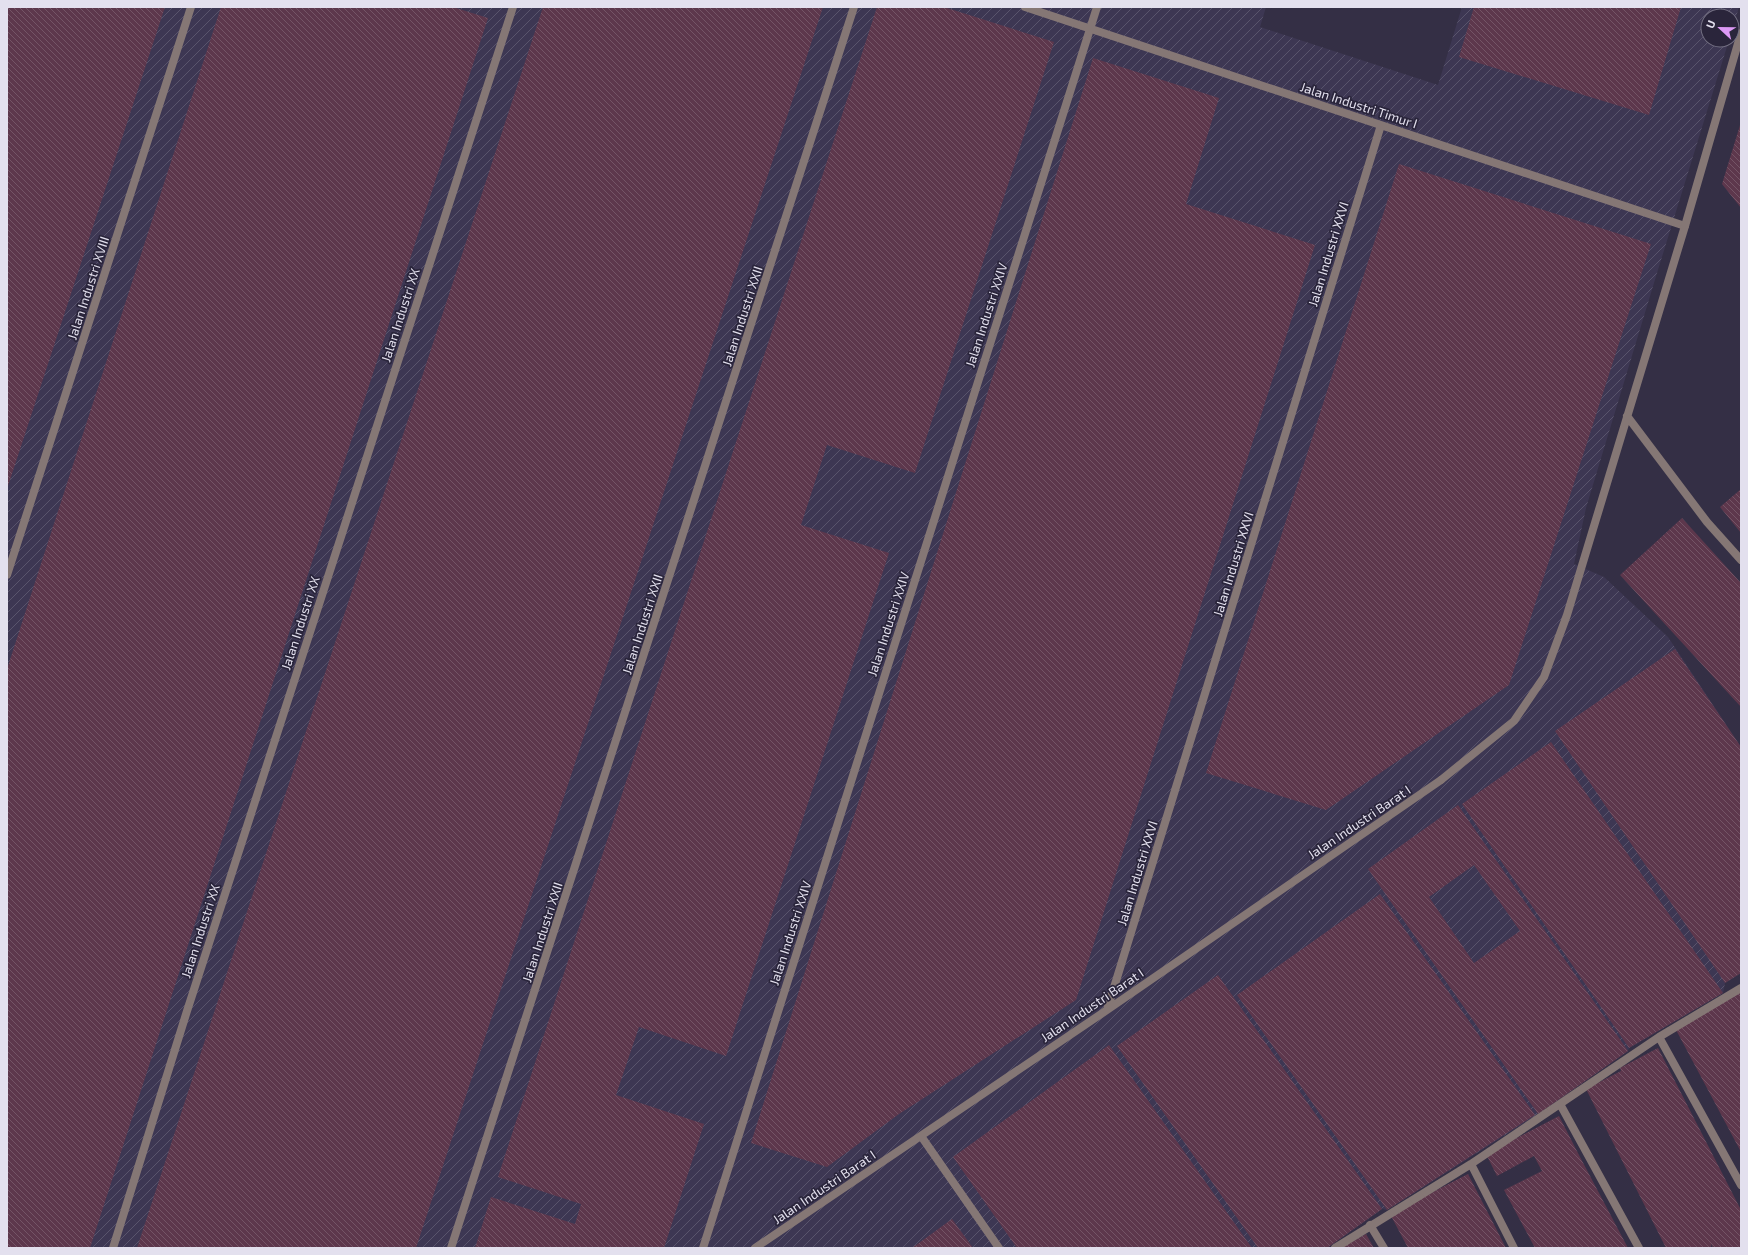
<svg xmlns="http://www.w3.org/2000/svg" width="1748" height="1255" font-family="'Exo 2',sans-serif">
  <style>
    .industrial { fill: url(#industrial-furrows) }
    .building { fill: url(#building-back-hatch); fill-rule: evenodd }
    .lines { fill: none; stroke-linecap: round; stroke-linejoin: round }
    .lane { stroke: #857775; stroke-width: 8 }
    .street { stroke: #857775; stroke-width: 8 }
    .labels { text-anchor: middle; stroke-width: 3.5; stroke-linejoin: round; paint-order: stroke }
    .street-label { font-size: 13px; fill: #e3e0ee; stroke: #2a253b }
  </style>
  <defs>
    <pattern id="industrial-furrows" width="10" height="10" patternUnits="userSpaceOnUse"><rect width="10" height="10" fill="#3d3753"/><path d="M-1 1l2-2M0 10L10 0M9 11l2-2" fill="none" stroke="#59546c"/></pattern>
    <pattern id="building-back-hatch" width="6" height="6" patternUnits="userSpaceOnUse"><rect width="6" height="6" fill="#5d374c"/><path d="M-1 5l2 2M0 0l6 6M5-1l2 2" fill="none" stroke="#745466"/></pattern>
  </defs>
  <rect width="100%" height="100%" fill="#342f45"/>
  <!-- industrial -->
  <path class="industrial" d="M7 7H1266L1260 27 1438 85 1462 7H1739L1732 30V16H1708V40H1729L1657 273 1586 508 1574 564 1604 577 1668 637 1741 747V973L1725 983 1723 993 1629 1048 1628 1051 1538 1114 1387 1210 1382 1209 1327 1248H7Z"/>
  <!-- building -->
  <path class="building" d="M7 7H165L7 489Z
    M221 7H453L488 18 90 1248H7V669Z
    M543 7H823L416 1248H137Z
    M877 7H944L1054 42 915 473 827 445 801 525 889 553 726 1056 639 1027 616 1095 704 1124 664 1248H475L491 1197 575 1224 581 1204 498 1177Z
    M1474 7H1681L1649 115 1459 57Z
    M1093 58 1219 98 1186 204 1315 245 1076 1000 899 1114 827 1167 751 1143Z
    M1741 122V208L1722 184Z
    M1399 164 1651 244 1509 685 1326 810 1206 773Z
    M1741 489V533L1720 507Z
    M1682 518 1741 583V707L1620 575Z
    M1675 649 1741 747V973L1725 983 1555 731Z
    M1551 742 1723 993 1629 1048 1462 804Z
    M1458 805 1628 1051 1538 1114 1368 869ZM1474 865 1520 931 1474 963 1429 897Z
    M1380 894 1535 1115 1387 1210 1237 995Z
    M1218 975 1382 1209 1327 1248H1258L1117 1046Z
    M1741 992V1152L1675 1028Z
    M1109 1045 1252 1248H1017L953 1157Z
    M1658 1048 1741 1210V1248H1713L1711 1244V1248H1666L1586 1089 1621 1071 1620 1068Z
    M1559 1116 1580 1157 1628 1248H1535L1504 1190 1542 1171 1534 1156 1497 1176 1486 1154Z
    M1468 1174 1506 1248H1408L1390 1214Z
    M952 1219 973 1248H912Z
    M1366 1234 1374 1248H1341Z"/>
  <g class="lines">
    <!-- lane -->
    <path class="lane" d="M1025 7 1685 226
      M7 575 191 7
      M1107 1010 1381 125
      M921 1136 999 1248
      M113 1248 187 1011 513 7
      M451 1248 854 7
      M703 1248 1097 7
      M755 1248 1107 1010 1441 780"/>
    <!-- street -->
    <path class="street" d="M1627 416 1707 522 1741 560
      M1441 780 1514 721 1544 677 1567 615 1685 226 1741 33
      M1659 1037 1741 1185
      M1560 1104 1639 1248
      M1471 1164 1514 1248
      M1370 1225 1384 1248
      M1335 1248 1471 1164 1659 1037 1741 988"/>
  </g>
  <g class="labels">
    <!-- street labels -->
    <g class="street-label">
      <text transform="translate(1359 105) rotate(18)" y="5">Jalan Industri Timur I</text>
      <text transform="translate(1328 254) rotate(-73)" y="5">Jalan Industri XXVI</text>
      <text transform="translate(88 288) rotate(-72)" y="5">Jalan Industri XVIII</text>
      <text transform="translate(400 315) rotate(-72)" y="5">Jalan Industri XX</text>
      <text transform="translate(986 315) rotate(-72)" y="5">Jalan Industri XXIV</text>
      <text transform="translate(742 316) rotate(-72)" y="5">Jalan Industri XXII</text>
      <text transform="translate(1233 564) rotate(-73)" y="5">Jalan Industri XXVI</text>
      <text transform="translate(300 623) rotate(-72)" y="5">Jalan Industri XX</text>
      <text transform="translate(642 624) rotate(-72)" y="5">Jalan Industri XXII</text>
      <text transform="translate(888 624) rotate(-72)" y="5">Jalan Industri XXIV</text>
      <text transform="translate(1359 822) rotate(-34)" y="5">Jalan Industri Barat I</text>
      <text transform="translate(1137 873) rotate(-73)" y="5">Jalan Industri XXVI</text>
      <text transform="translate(200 931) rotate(-72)" y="5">Jalan Industri XX</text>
      <text transform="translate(542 932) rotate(-72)" y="5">Jalan Industri XXII</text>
      <text transform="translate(790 933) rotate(-72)" y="5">Jalan Industri XXIV</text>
      <text transform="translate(1092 1005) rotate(-34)" y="5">Jalan Industri Barat I</text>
      <text transform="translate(824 1187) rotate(-34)" y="5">Jalan Industri Barat I</text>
    </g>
  </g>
  <!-- border -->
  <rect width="1748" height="1255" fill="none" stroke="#e3e0ee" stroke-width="16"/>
  <!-- north arrow -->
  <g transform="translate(1720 28) rotate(292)"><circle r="19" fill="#2a253b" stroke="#747083"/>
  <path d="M0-3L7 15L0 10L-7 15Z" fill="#dc99f5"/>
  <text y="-6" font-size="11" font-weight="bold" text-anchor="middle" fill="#e3e0ee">U</text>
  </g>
</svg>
